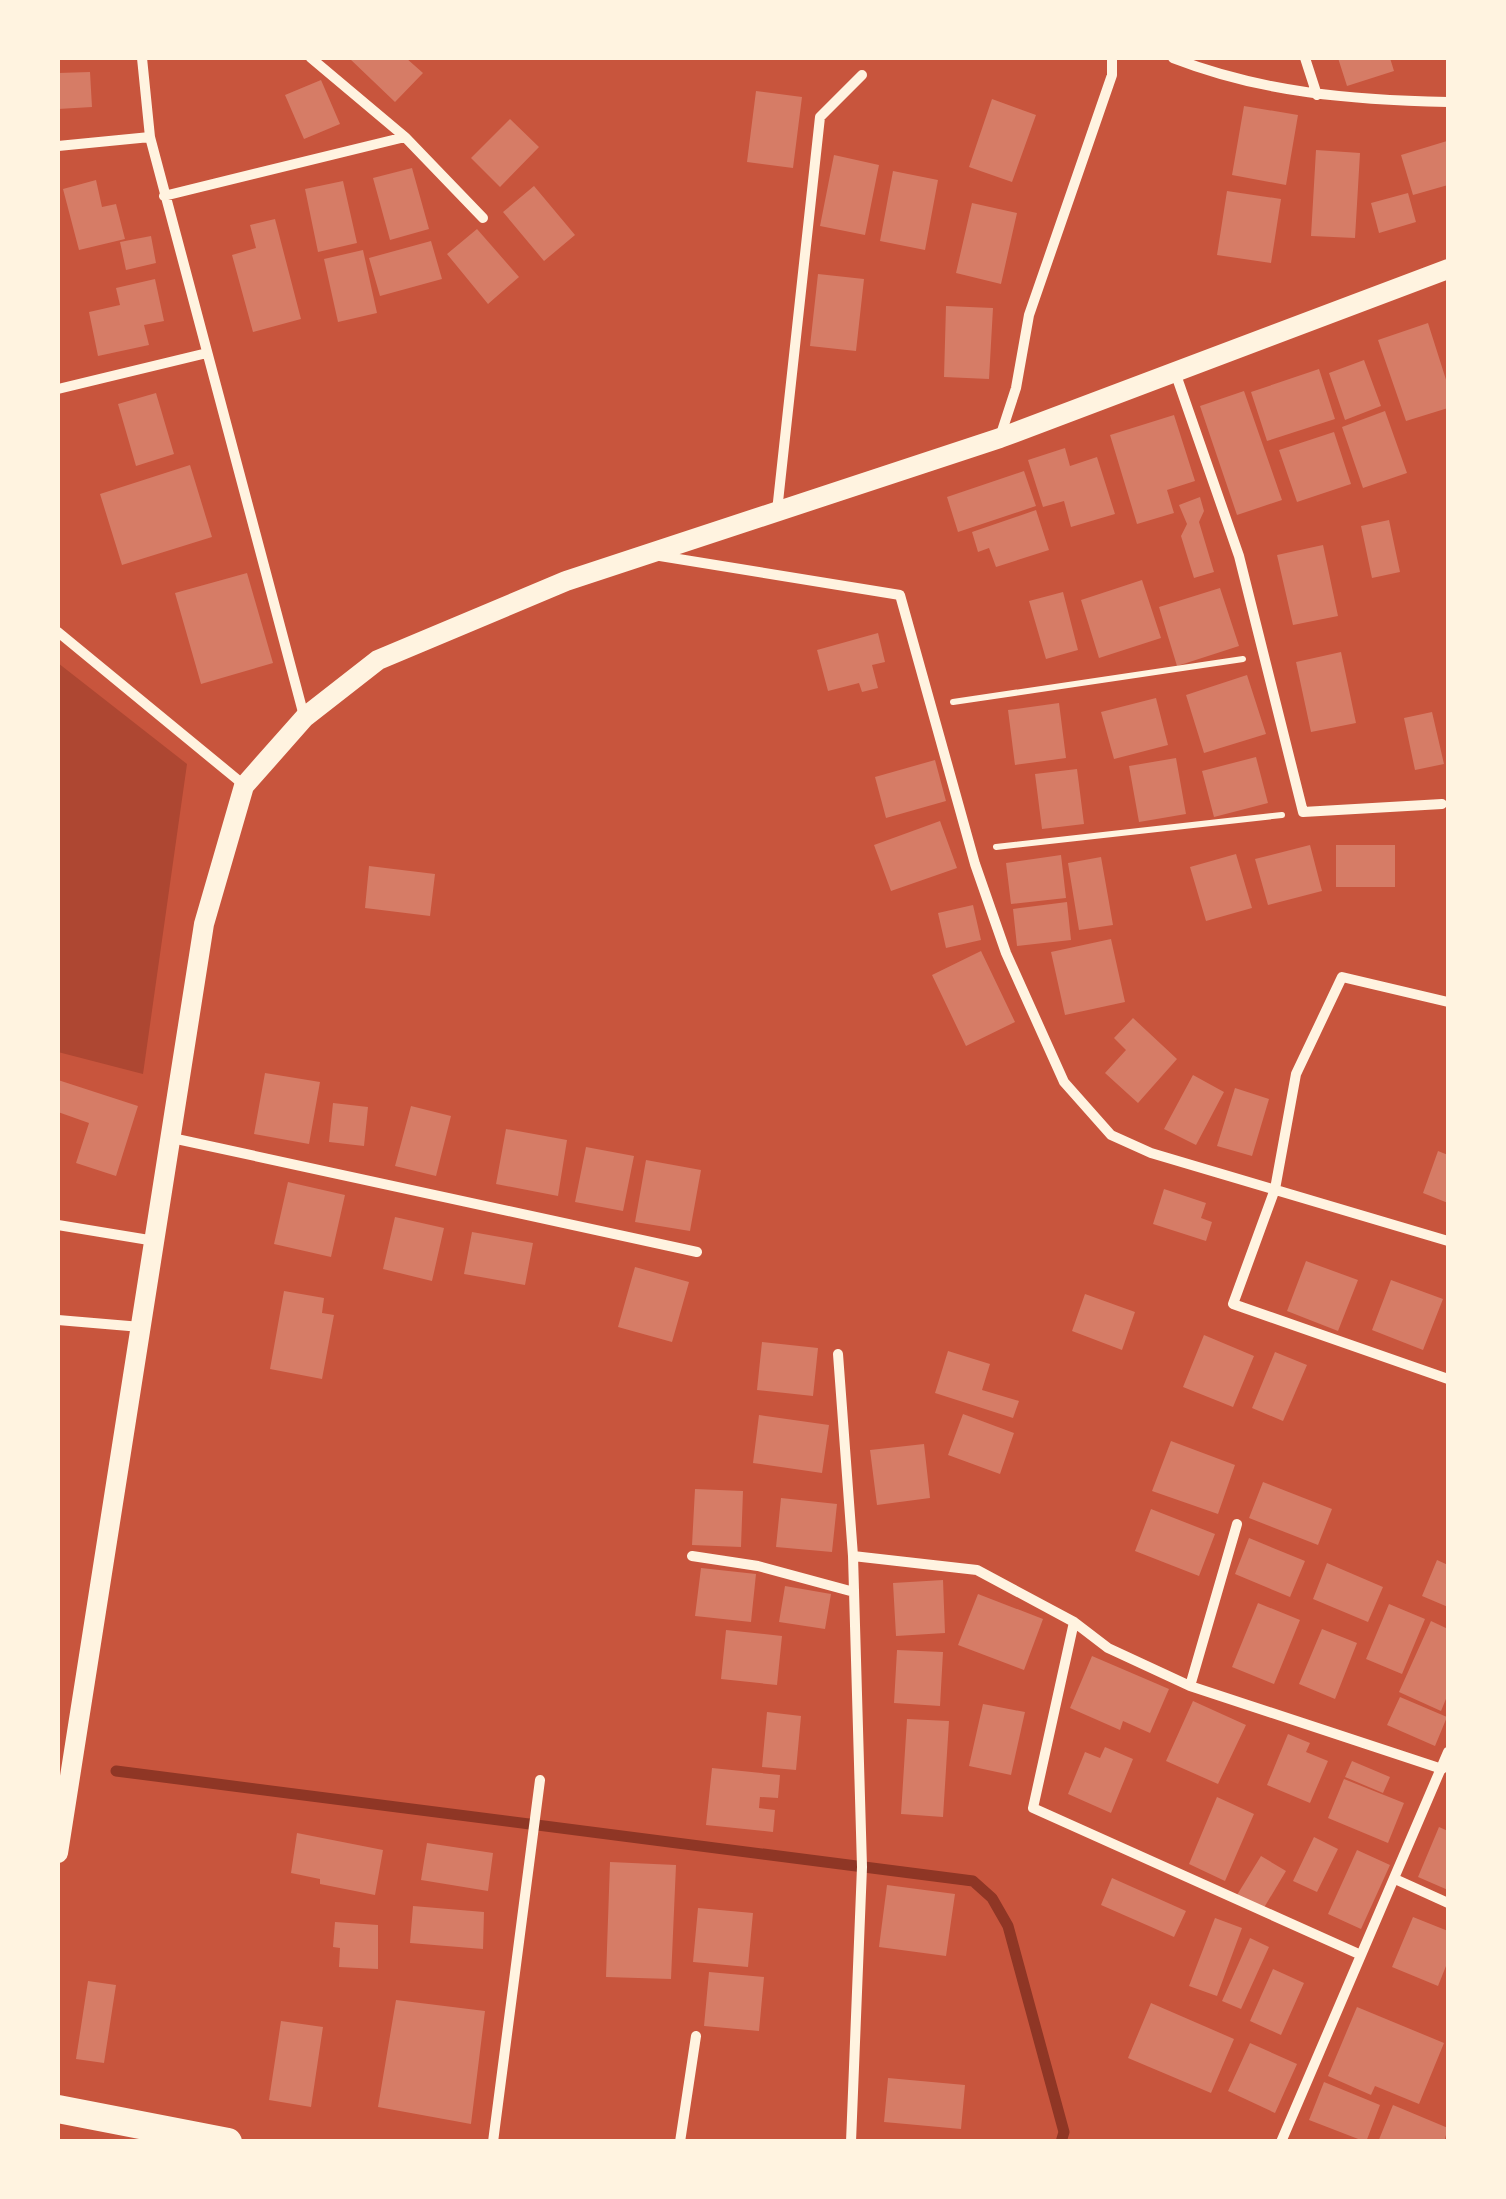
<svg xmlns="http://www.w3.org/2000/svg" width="1506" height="2199" font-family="Lato,sans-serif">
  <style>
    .green { fill: #ae4732 }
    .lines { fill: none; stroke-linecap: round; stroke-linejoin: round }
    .stream { stroke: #8f3625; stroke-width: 11 }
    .building { fill: #d67c66 }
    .path { stroke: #fff3e0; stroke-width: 6 }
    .minor { stroke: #fff3e0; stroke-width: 10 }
    .secondary { stroke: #fff3e0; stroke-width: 20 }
    .trunk { stroke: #fff3e0; stroke-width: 28 }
  </style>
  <rect width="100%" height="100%" fill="#c8553d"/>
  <!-- green -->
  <path class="green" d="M58 663 187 764 143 1074 58 1052Z"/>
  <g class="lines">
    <!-- stream -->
    <path class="stream" d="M116 1771 973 1881 992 1898 1008 1926 1064 2132 1061 2142"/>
  </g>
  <!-- building -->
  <path class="building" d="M349 58H406L423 73 395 102Z
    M1338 58H1390L1394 71 1347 86Z
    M90 72 92 107 58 109V73Z
    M321 80 340 124 304 139 285 95Z
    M756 91 802 97 793 168 747 162Z
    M992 99 1036 115 1012 182 969 167Z
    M1244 106 1298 115 1286 185 1232 175Z
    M510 119 539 147 500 187 471 158Z
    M1447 141 1448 185 1413 195 1401 155Z
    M1316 150 1360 153 1355 238 1311 236Z
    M834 155 879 165 865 235 820 226Z
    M412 168 429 229 390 240 373 178Z
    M893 171 938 180 925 250 880 241Z
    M96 180 102 207 116 204 125 239 79 250 63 189Z
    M343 181 357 243 318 252 305 189Z
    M534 186 575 235 544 261 503 212Z
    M1227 191 1281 199 1271 263 1217 255Z
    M1408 193 1416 222 1379 233 1371 203Z
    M972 203 1017 213 1001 284 956 273Z
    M275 219 301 319 253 332 232 255 256 248 250 225Z
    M477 229 519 277 488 304 447 254Z
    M151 236 156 263 126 270 120 242Z
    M431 241 442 279 380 296 369 258Z
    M363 250 377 313 338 322 324 259Z
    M818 274 864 279 856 351 810 346Z
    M155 279 164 321 144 325 149 345 98 356 89 312 120 305 116 288Z
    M946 306 993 308 989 379 944 377Z
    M1428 323 1448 386V408L1406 421 1378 340Z
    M1364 360 1381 406 1345 420 1329 373Z
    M1319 369 1335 419 1267 441 1251 392Z
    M1244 391 1282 500 1237 515 1200 406Z
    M156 393 174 454 136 466 118 404Z
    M1385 411 1407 473 1363 488 1342 427Z
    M1174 415 1195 481 1167 490 1174 513 1137 524 1110 435Z
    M1334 432 1351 484 1297 502 1279 450Z
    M1065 448 1070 466 1097 457 1115 514 1071 527 1064 501 1043 507 1028 460Z
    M190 465 212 537 122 565 100 494Z
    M1024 471 1036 506 958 532 947 497Z
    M1200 497 1204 511 1199 522 1214 572 1194 578 1181 536 1187 524 1179 505Z
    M1036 510 1049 550 996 567 989 548 978 552 972 532Z
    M1389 520 1400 572 1372 578 1361 526Z
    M1323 545 1338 616 1293 625 1277 555Z
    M247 573 273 663 201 684 175 593Z
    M1142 580 1161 638 1099 658 1081 600Z
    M1220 588 1239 646 1177 666 1159 607Z
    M1063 592 1078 650 1046 659 1029 601Z
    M878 633 885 662 872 665 878 688 862 692 859 683 828 691 817 650Z
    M1341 652 1356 723 1311 732 1296 662Z
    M1247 675 1266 734 1204 753 1186 695Z
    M1156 698 1168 745 1114 759 1101 712Z
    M1059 703 1066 758 1015 765 1008 710Z
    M1432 712 1444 764 1415 770 1404 718Z
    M1256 757 1268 803 1214 817 1202 771Z
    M1176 758 1186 814 1139 822 1129 766Z
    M935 760 946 801 886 818 875 777Z
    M1077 769 1084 824 1042 829 1035 774Z
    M940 821 957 868 891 891 874 845Z
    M1310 845 1322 891 1268 905 1255 859Z
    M1336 845H1395V887H1336Z
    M1236 854 1252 908 1206 921 1190 867Z
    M1061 855 1066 898 1011 904 1006 863Z
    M1101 857 1113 925 1079 930 1068 863Z
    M369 866 435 874 430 916 365 908Z
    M1067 902 1071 940 1017 946 1013 909Z
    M973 905 981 940 946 948 938 913Z
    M1111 939 1125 1002 1065 1015 1051 952Z
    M981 951 1015 1022 966 1046 932 975Z
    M1133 1018 1177 1059 1138 1103 1105 1073 1126 1050 1114 1038Z
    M265 1073 320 1082 309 1144 254 1134Z
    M1193 1075 1224 1092 1196 1145 1164 1129Z
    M58 1080 138 1106 116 1176 76 1163 89 1123 58 1112Z
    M1235 1088 1269 1099 1252 1156 1217 1146Z
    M333 1103 368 1107 364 1146 329 1142Z
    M411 1106 451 1116 436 1176 395 1166Z
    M506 1129 567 1140 558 1196 496 1184Z
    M586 1147 634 1156 623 1211 575 1202Z
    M1438 1151 1448 1155V1203L1423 1193Z
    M646 1160 701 1170 690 1231 635 1222Z
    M288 1182 345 1195 331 1257 274 1244Z
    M1164 1189 1206 1203 1201 1218 1212 1222 1206 1241 1153 1224Z
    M395 1217 444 1228 432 1281 383 1269Z
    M472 1232 533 1243 525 1285 464 1274Z
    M1306 1261 1358 1280 1338 1331 1287 1311Z
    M635 1267 689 1282 672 1342 618 1327Z
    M1391 1280 1443 1299 1423 1350 1372 1330Z
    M284 1291 324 1298 322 1313 334 1315 322 1379 270 1369Z
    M1085 1294 1135 1312 1122 1350 1072 1331Z
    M1204 1335 1254 1356 1233 1407 1183 1387Z
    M762 1342 818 1348 813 1396 757 1390Z
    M948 1351 990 1364 982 1390 1019 1401 1013 1418 935 1393Z
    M1275 1352 1307 1365 1283 1421 1252 1408Z
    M963 1414 1014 1433 1000 1474 948 1455Z
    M759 1415 829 1425 822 1473 753 1463Z
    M1171 1441 1235 1465 1218 1514 1152 1491Z
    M924 1444 930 1498 877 1505 870 1450Z
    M1263 1482 1332 1509 1318 1545 1249 1518Z
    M695 1489 743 1491 741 1547 692 1545Z
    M781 1498 837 1504 832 1552 776 1547Z
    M1151 1509 1215 1534 1199 1576 1135 1551Z
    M1249 1538 1305 1561 1290 1597 1235 1574Z
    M1437 1560 1448 1565V1607L1422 1596Z
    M1327 1563 1383 1587 1368 1622 1313 1599Z
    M701 1568 756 1574 751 1622 695 1616Z
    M943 1580 945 1633 896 1636 893 1583Z
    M785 1586 831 1594 825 1629 779 1622Z
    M978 1594 1043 1619 1024 1670 958 1645Z
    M1258 1603 1300 1620 1274 1684 1232 1667Z
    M1389 1604 1425 1619 1402 1674 1366 1659Z
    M1431 1621 1448 1629V1694L1441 1711 1399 1692Z
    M1322 1629 1357 1643 1335 1699 1299 1684Z
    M726 1630 782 1636 777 1685 721 1679Z
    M897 1650 943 1652 940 1706 894 1703Z
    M1092 1656 1169 1689 1150 1733 1123 1721 1120 1730 1070 1708Z
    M1400 1697 1447 1717 1435 1746 1387 1725Z
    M1193 1701 1246 1725 1218 1784 1166 1761Z
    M983 1704 1025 1712 1011 1775 969 1766Z
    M767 1712 801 1716 796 1770 762 1767Z
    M907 1719 949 1721 943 1817 901 1814Z
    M1288 1734 1310 1743 1306 1752 1328 1761 1310 1803 1267 1785Z
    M1105 1747 1133 1759 1111 1813 1068 1794 1085 1752 1100 1758Z
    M1352 1761 1390 1777 1383 1793 1345 1777Z
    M712 1768 780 1775 778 1798 760 1797 759 1808 775 1810 773 1832 706 1825Z
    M1344 1779 1404 1803 1388 1843 1328 1818Z
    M1217 1797 1254 1814 1225 1881 1189 1864Z
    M1439 1827 1448 1831V1890L1418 1877Z
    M297 1833 383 1850 375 1895 320 1884V1879L291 1873Z
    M1314 1837 1338 1849 1317 1892 1293 1881Z
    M427 1843 493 1853 488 1891 421 1880Z
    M1357 1850 1390 1865 1361 1929 1328 1914Z
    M1261 1856 1286 1871 1262 1911 1237 1895Z
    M610 1862 676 1865 671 1979 606 1977Z
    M1112 1878 1186 1911 1174 1937 1101 1905Z
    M887 1885 955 1894 946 1956 879 1947Z
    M413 1906 484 1912 483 1949 410 1943Z
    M698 1908 753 1913 748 1967 693 1962Z
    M1413 1917 1448 1931V1961L1438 1986 1392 1967Z
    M1215 1918 1242 1928 1217 1996 1189 1986Z
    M335 1922 378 1925V1969L339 1967 340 1948 333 1947Z
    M1250 1938 1269 1947 1241 2009 1222 2001Z
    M1273 1969 1304 1983 1281 2035 1250 2021Z
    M709 1972 764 1977 759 2031 704 2026Z
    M88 1981 116 1985 104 2063 76 2059Z
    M396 2000 485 2011 471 2124 378 2107Z
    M1151 2003 1234 2039 1211 2093 1128 2058Z
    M1357 2007 1444 2043 1419 2104 1375 2086 1371 2095 1328 2076Z
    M281 2021 323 2027 311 2107 269 2100Z
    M1250 2043 1297 2064 1275 2113 1228 2091Z
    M888 2078 965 2085 961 2129 884 2122Z
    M1324 2082 1380 2105 1366 2142 1309 2120Z
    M1393 2105 1448 2128 1444 2142H1378Z"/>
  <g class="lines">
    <!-- path -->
    <path class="path" d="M953 702 1243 659
      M996 847 1282 815"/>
    <!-- minor -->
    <path class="minor" d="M142 58 150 137 304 716
      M311 58 405 137 483 218
      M1173 58C1263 93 1353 100 1448 102
      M1305 58 1317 95
      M58 146 150 137
      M164 196 405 137
      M1175 372 1239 556 1303 812 1442 804
      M58 389 207 353
      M1000 437 1016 388 1029 315 1112 75V58
      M777 511 820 117 862 75
      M660 556 900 595 975 864 1006 953 1064 1082 1111 1135 1151 1153 1448 1241
      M58 632 244 785
      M1448 1002 1342 977 1296 1074 1275 1189 1233 1304 1448 1379
      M172 1138 697 1252
      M58 1225 155 1241
      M58 1320 141 1327
      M838 1354 853 1556 862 1867 851 2142
      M692 1556 758 1566 854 1592
      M853 1556 977 1570 1074 1622 1108 1648 1190 1686 1442 1769
      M1074 1622 1033 1808 1361 1955
      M1190 1686 1237 1524
      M1395 1879 1448 1903
      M493 2142 540 1780
      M680 2142 696 2036
      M1281 2142 1448 1752"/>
    <!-- secondary -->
    <path class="secondary" d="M58 1853 204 924 244 786 305 717 378 660 566 581 1000 438 1448 269"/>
    <!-- trunk -->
    <path class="trunk" d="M58 2109 228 2142"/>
  </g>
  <!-- border -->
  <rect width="1506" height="2199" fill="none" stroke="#fff3e0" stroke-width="120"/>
</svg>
